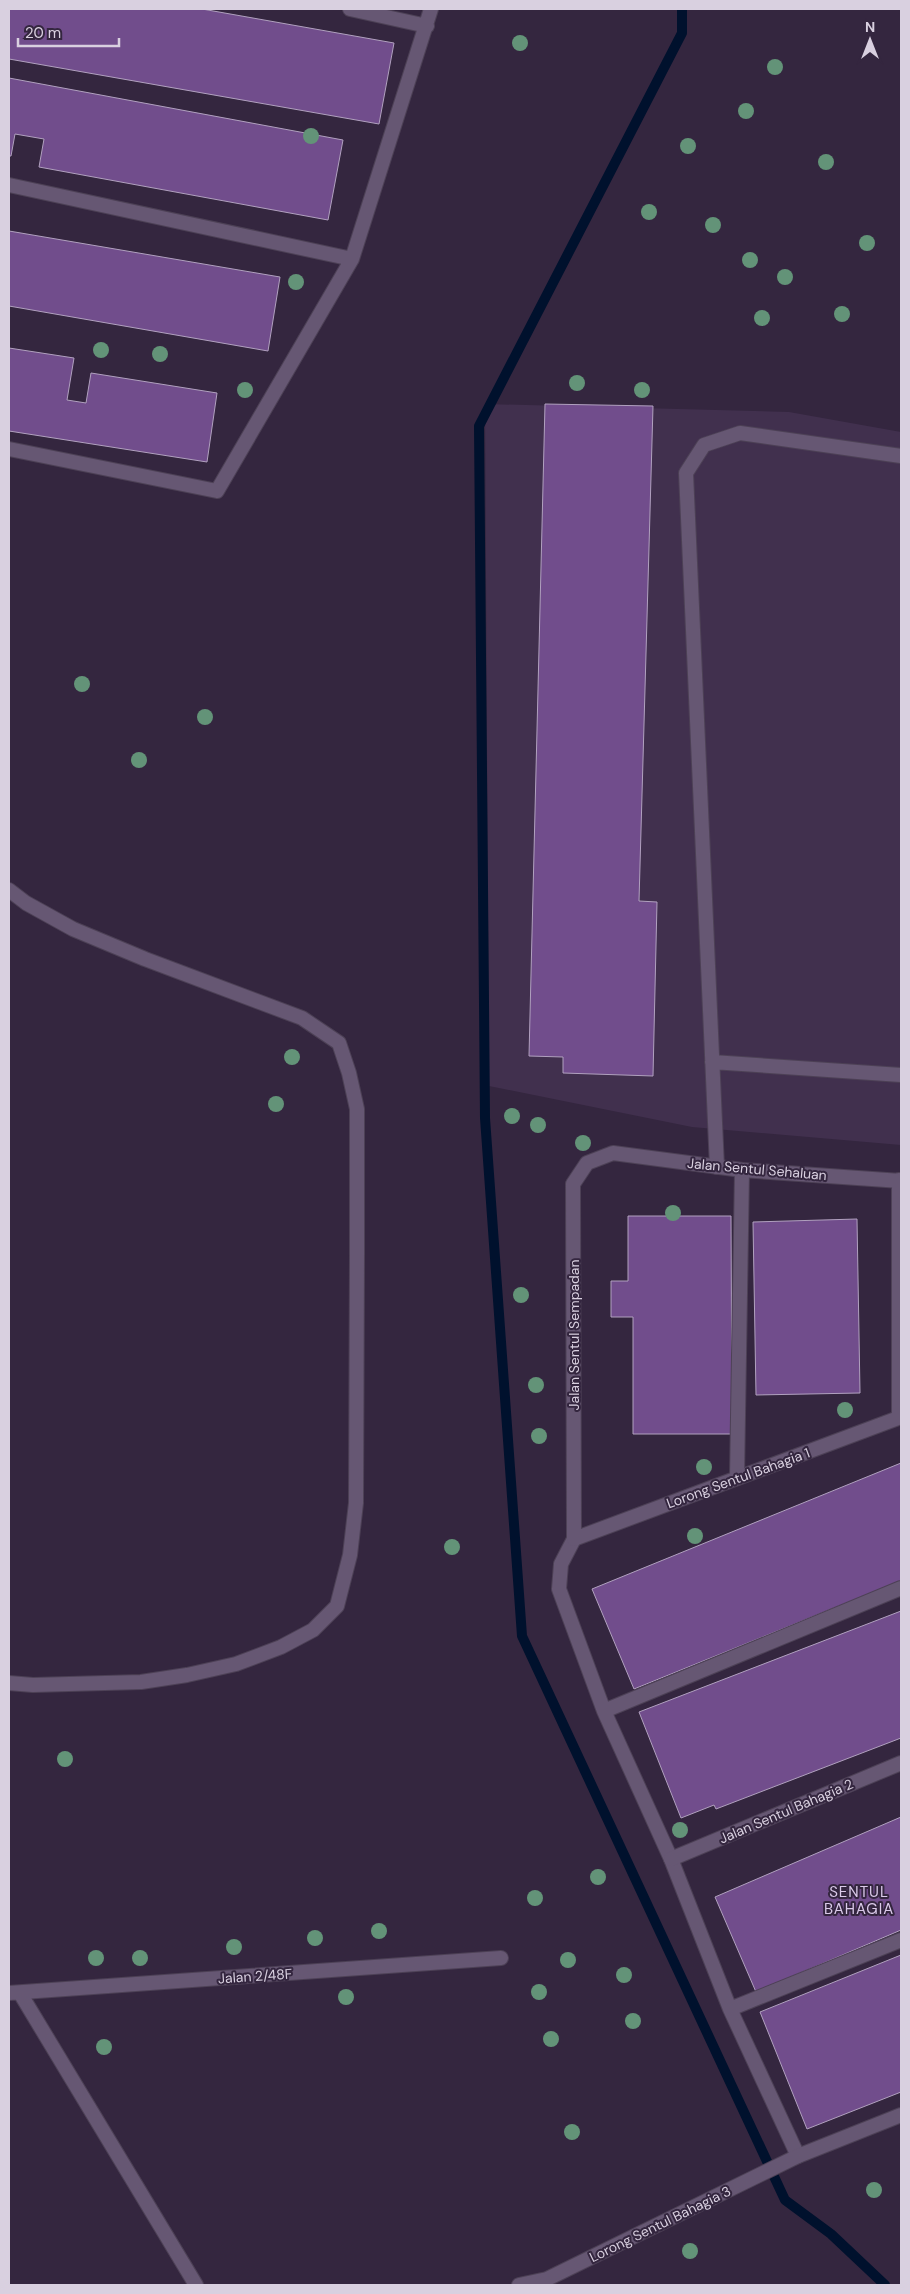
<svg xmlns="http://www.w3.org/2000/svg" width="910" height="2294" font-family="'DM Sans',sans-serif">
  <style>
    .built { fill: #41304e }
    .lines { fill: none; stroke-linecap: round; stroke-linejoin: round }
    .stream { stroke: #00112d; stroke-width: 10 }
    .building { fill: #714d8c; stroke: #b1a1bf }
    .service-casing { stroke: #4d4156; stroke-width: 16 }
    .minor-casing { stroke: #4d4156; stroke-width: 16 }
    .service { stroke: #665773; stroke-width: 14 }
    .minor { stroke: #665773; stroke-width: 14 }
    .tree { fill: #639378 }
    .labels { text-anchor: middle; stroke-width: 4; stroke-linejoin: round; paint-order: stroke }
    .street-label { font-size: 14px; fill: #d9d0e0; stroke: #34263f }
    .neighbourhood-label { font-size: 15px; letter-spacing: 1px; fill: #dbcaea; stroke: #34263f }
  </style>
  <rect width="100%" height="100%" fill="#34263f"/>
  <!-- built -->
  <path class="built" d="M485 404 789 412 901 432V1145L692 1127 489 1086Z"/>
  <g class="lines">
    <!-- stream -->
    <path class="stream" d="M682 9V33L479 426 485 1118 522 1636 785 2200 831 2234 885 2285"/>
  </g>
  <!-- building -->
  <path class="building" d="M9 9H202L394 43 379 124 9 59Z
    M9 78 343 140 328 220 39 167 44 139 15 134 11 156H9Z
    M9 231 280 277 268 351 9 306Z
    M9 348 74 358 67 400 86 403 91 373 217 393 207 462 9 431Z
    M545 404 653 406 639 901 657 902 653 1076 563 1073V1057L529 1056Z
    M628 1216H731L732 1434H633V1317H611V1281H628Z
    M857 1219 860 1393 756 1395 753 1222Z
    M901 1463V1581L634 1689 592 1589Z
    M901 1611V1738L716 1809 714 1805 681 1818 639 1712Z
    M901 1817V1930L756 1992 715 1897Z
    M901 1955V2092L807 2129 760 2012Z"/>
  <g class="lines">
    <defs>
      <path id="service" d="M350 9 427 26
        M9 185 352 259
        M9 449 217 491 352 259 431 9
        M9 890 26 903 73 929 145 959 302 1018 339 1043 349 1073 357 1109V1254L356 1503 350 1555 337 1606 313 1630 281 1647 236 1664 187 1675 141 1682 33 1685 9 1683
        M712 1062 901 1075
        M717 1167 686 473 704 445 740 433 901 456
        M737 1478 742 1170
        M574 1539 561 1564 559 1589 604 1711 671 1859 730 2009 798 2156
        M604 1711 901 1588
        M730 2009 901 1940"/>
      <path id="minor" d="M901 1181 742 1170 613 1153 587 1163 573 1184 574 1539 901 1417
        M899 1418V1180
        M671 1859 901 1763
        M9 1993 501 1958
        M20 1993 196 2285
        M519 2285 547 2279 798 2156 901 2115"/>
    </defs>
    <!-- service casing -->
    <use href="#service" class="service-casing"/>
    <!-- minor casing -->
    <use href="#minor" class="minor-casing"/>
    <!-- service -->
    <use href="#service" class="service"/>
    <!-- minor -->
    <use href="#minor" class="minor"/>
  </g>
  <!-- trees -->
  <g class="tree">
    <circle cx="520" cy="43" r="8"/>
    <circle cx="775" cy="67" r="8"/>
    <circle cx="746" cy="111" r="8"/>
    <circle cx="311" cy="136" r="8"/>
    <circle cx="688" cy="146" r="8"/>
    <circle cx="826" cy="162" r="8"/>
    <circle cx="649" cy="212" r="8"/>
    <circle cx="713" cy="225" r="8"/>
    <circle cx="867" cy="243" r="8"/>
    <circle cx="750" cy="260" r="8"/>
    <circle cx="785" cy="277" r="8"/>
    <circle cx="296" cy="282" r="8"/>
    <circle cx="842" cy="314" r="8"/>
    <circle cx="762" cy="318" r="8"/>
    <circle cx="101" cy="350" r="8"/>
    <circle cx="160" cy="354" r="8"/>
    <circle cx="577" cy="383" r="8"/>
    <circle cx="245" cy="390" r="8"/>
    <circle cx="642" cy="390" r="8"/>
    <circle cx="82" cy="684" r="8"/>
    <circle cx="205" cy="717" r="8"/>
    <circle cx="139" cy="760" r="8"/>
    <circle cx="292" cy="1057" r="8"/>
    <circle cx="276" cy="1104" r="8"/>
    <circle cx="512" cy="1116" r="8"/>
    <circle cx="538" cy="1125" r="8"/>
    <circle cx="583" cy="1143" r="8"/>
    <circle cx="673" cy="1213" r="8"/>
    <circle cx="521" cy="1295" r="8"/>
    <circle cx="536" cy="1385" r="8"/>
    <circle cx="845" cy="1410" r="8"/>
    <circle cx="539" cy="1436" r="8"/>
    <circle cx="704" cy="1467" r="8"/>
    <circle cx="695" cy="1536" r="8"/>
    <circle cx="452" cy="1547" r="8"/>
    <circle cx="65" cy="1759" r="8"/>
    <circle cx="680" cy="1830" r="8"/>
    <circle cx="598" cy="1877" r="8"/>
    <circle cx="535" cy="1898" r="8"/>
    <circle cx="379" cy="1931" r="8"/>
    <circle cx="315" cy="1938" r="8"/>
    <circle cx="234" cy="1947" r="8"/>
    <circle cx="96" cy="1958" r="8"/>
    <circle cx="140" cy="1958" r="8"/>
    <circle cx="568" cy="1960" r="8"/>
    <circle cx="624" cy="1975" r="8"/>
    <circle cx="539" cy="1992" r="8"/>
    <circle cx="346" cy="1997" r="8"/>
    <circle cx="633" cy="2021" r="8"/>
    <circle cx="551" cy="2039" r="8"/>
    <circle cx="104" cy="2047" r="8"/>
    <circle cx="572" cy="2132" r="8"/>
    <circle cx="874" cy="2190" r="8"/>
    <circle cx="690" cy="2251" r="8"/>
  </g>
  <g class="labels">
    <!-- street labels -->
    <g class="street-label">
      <text transform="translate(757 1169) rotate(5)" y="5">Jalan Sentul Sehaluan</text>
      <text transform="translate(574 1335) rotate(-90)" y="5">Jalan Sentul Sempadan</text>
      <text transform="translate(738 1478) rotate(-20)" y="5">Lorong Sentul Bahagia 1</text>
      <text transform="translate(786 1811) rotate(-23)" y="5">Jalan Sentul Bahagia 2</text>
      <text transform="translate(255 1976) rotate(-4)" y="5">Jalan 2/48F</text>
      <text transform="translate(660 2224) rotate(-26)" y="5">Lorong Sentul Bahagia 3</text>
    </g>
    <!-- neighbourhood labels -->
    <g class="neighbourhood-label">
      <text x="859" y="1897">SENTUL<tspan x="859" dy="17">BAHAGIA</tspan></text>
    </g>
  </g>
  <!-- border -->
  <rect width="910" height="2294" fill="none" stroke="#d9d0e0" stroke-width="20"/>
  <!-- north arrow -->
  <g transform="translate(870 40)" stroke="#34263f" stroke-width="4" paint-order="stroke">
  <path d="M0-4L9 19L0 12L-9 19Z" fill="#d9d0e0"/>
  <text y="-8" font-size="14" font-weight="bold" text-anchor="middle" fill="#d9d0e0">N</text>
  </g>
  <!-- scale -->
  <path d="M18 38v8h101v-8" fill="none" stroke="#d9d0e0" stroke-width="2.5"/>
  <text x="25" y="38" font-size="15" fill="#d9d0e0" stroke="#34263f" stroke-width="4" paint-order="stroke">20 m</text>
</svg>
